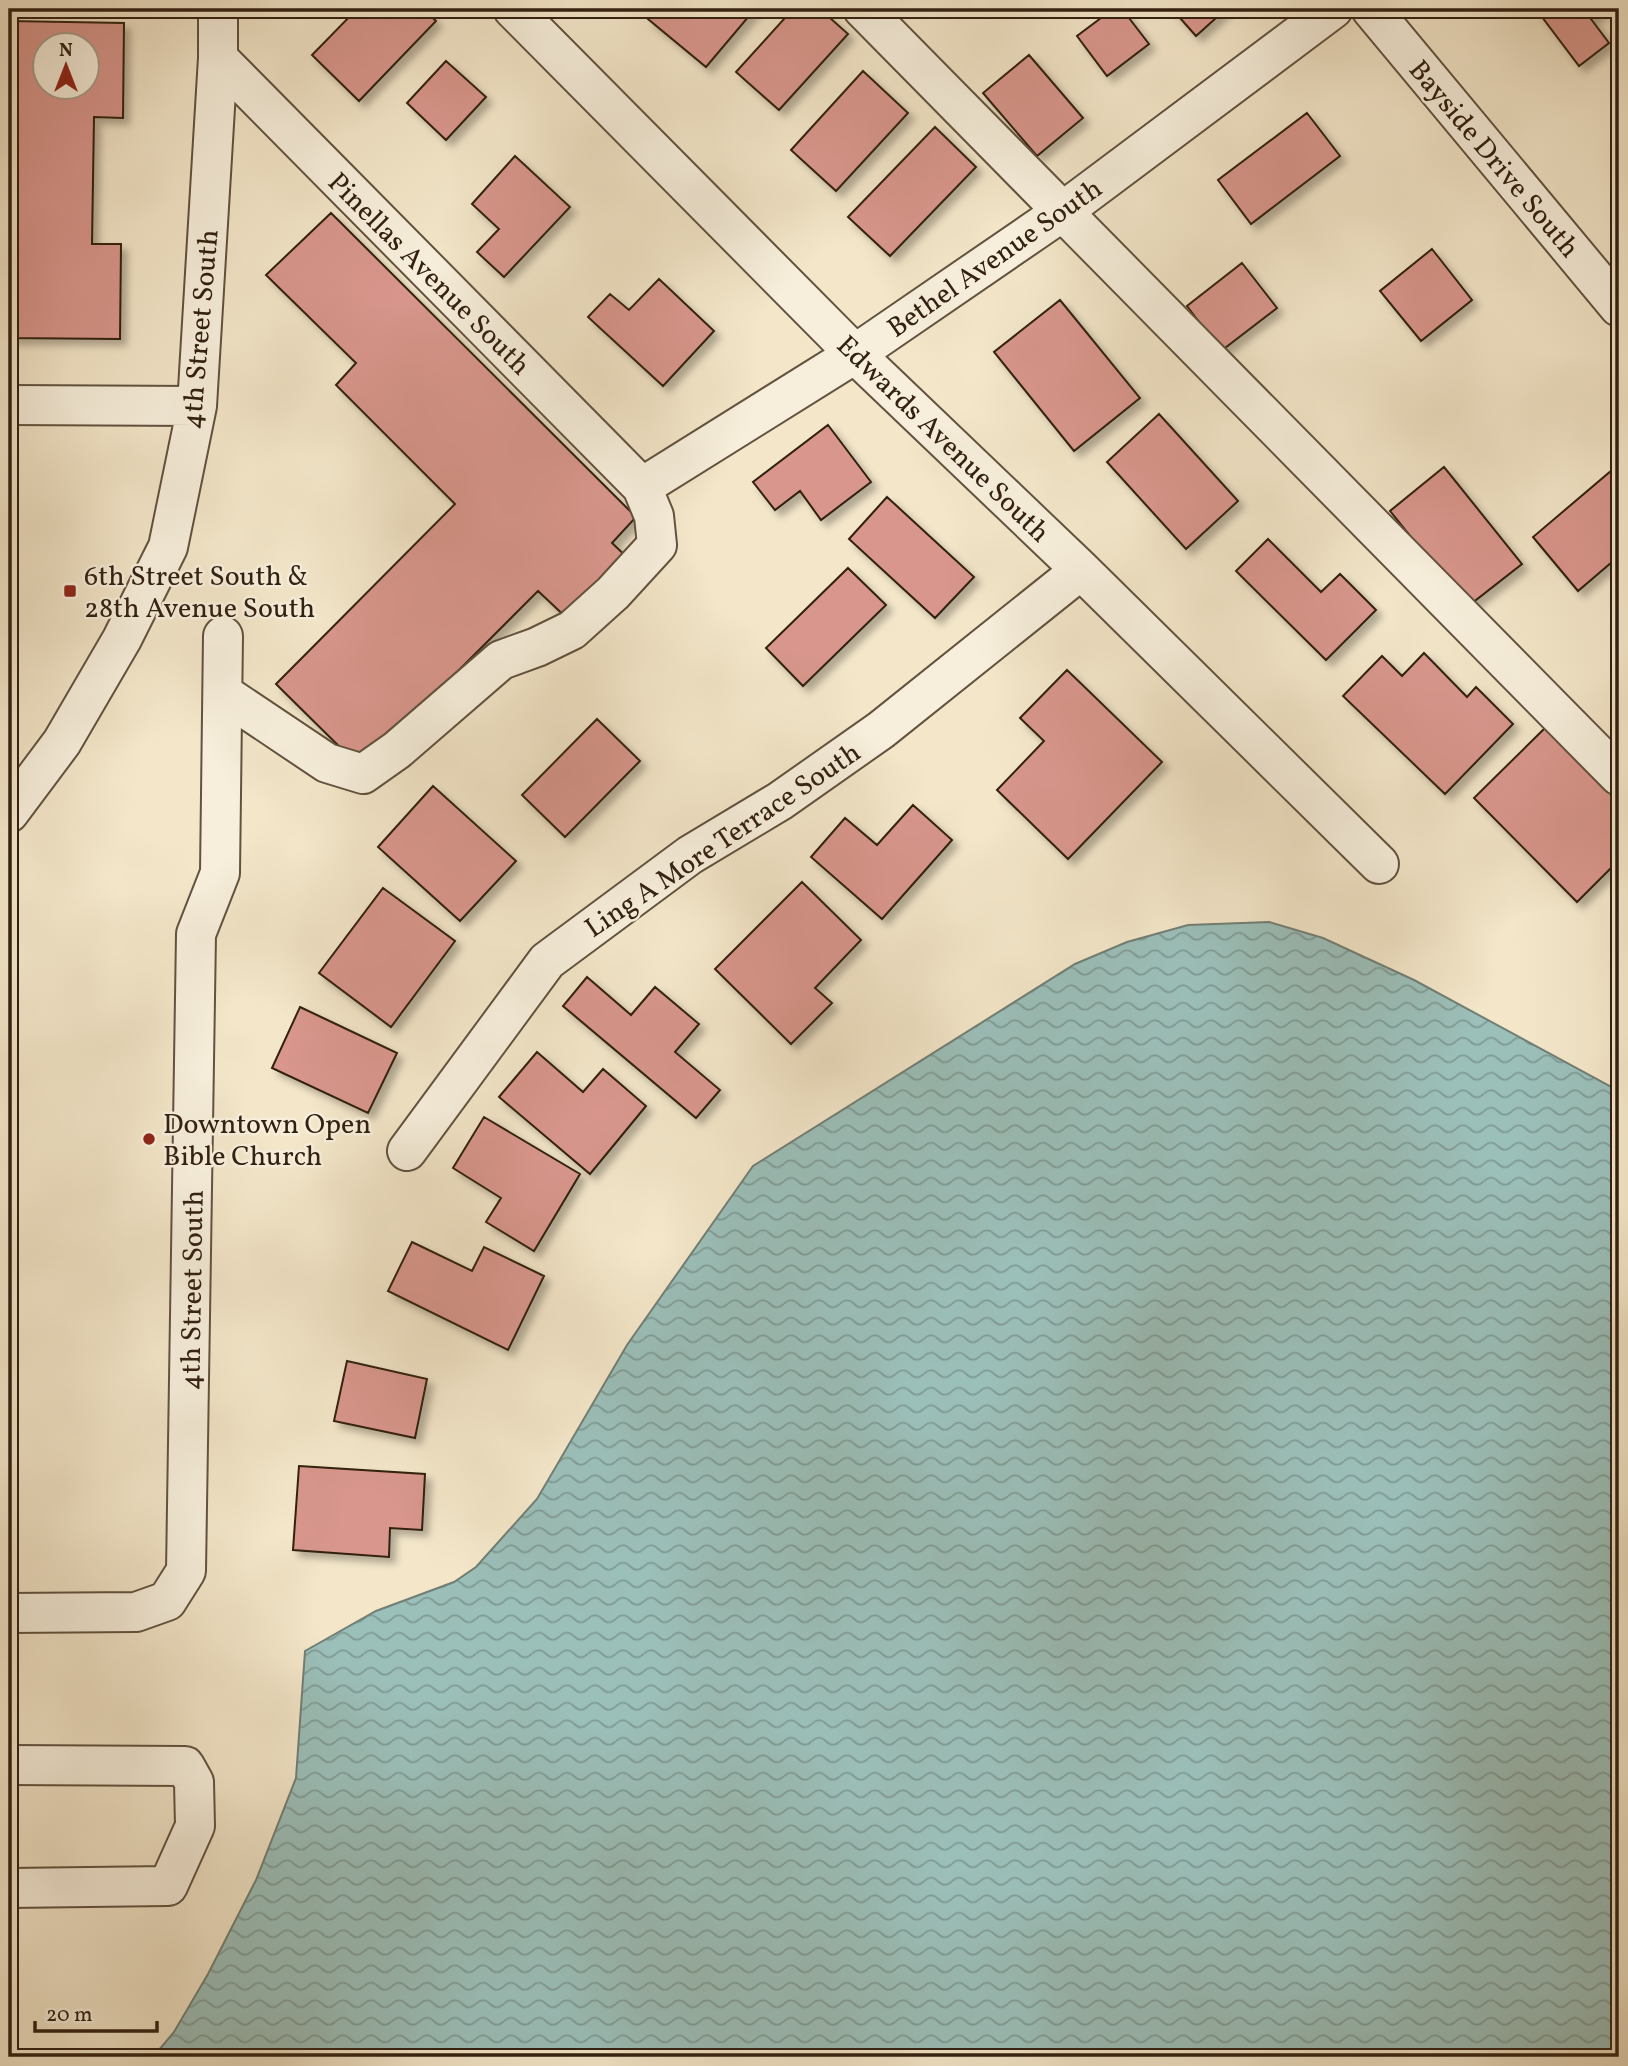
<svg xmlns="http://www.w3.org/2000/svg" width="1628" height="2066" font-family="Vollkorn,serif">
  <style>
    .water { fill: url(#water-waves); stroke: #717f76; stroke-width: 2 }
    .building { fill: #d8968c; stroke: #322011; stroke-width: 2; fill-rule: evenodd; filter: url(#shadow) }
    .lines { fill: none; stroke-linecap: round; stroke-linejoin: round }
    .minor-casing { stroke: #62523f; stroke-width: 42 }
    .minor { stroke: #f7efdc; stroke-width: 38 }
    .poi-dot { fill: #8f2418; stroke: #f7efdc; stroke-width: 2.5 }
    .labels { text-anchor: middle; stroke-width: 5; stroke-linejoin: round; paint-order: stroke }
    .street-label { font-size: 28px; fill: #322011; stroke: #f7efdc }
    .poi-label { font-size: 28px; fill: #322011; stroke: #f7efdc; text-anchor: start }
  </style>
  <defs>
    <pattern id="water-waves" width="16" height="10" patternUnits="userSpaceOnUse" patternTransform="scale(1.75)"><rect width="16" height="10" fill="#9bbfb9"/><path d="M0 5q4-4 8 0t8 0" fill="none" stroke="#7f9b95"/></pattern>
    <filter id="shadow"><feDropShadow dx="6" dy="6" stdDeviation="3.5" flood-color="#0004"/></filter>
  </defs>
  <rect width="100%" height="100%" fill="#f3e6c9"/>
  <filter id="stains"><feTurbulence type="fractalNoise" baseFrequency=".00286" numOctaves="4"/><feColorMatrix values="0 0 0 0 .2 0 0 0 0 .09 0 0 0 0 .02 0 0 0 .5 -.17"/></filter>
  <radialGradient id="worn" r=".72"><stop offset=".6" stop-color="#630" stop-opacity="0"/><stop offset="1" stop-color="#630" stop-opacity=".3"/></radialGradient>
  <!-- water -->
  <path class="water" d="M1269 922 1323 938 1414 980 1619 1091V2057H153L174 2032 208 1974 256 1880 296 1778 305 1651 376 1611 454 1582 476 1567 537 1499 627 1345 753 1166 1075 964 1127 942 1188 925Z"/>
  <!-- building -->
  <path class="building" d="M357 9H423L436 21 359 101 312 55Z
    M656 9H755L706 67 648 19Z
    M793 9H820L848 34 779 110 736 72Z
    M1113 9H1122L1149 44 1107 76 1077 36Z
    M1172 9H1226L1196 36Z
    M1536 9H1605L1591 19 1609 43 1579 66Z
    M9 21 124 23 123 118 94 117 92 244H121L120 339 9 338ZM46 46H88V88H46Z
    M1029 55 1083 118 1037 156 983 93Z
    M446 61 486 97 446 140 407 103Z
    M863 71 908 113 836 191 791 150Z
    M1307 113 1340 156 1251 224 1218 180Z
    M935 127 976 167 890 256 848 217Z
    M515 156 570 207 504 277 477 252 499 229 472 204Z
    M331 213 636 517 612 543 632 562 571 622 538 591 361 768 276 684 455 504 336 385 356 363 266 275Z
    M1432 249 1472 300 1421 341 1380 291Z
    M1242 263 1277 308 1221 351 1187 306Z
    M659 279 714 331 663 386 588 317 610 294 629 310Z
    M1060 300 1140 398 1074 451 994 352Z
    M1159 414 1238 501 1186 549 1107 462Z
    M828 425 871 482 821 520 800 491 775 510 753 482Z
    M1618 465 1619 556 1578 591 1533 537Z
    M1444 467 1522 564 1467 607 1390 511Z
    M887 497 974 577 935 618 849 539Z
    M1268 539 1321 592 1340 574 1376 610 1326 660 1236 571Z
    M848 568 886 605 803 686 766 648Z
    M1424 653 1467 697 1476 687 1513 724 1445 794 1343 696 1382 656 1402 676Z
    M1067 670 1162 762 1068 859 997 790 1044 741 1020 718Z
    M597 719 640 761 565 837 522 795Z
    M1545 728 1619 802V860L1577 902 1474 798Z
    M433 786 516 861 460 921 378 847Z
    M913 805 952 840 882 919 811 857 845 818 877 845Z
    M802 882 861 940 815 988 832 1003 791 1044 715 969Z
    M383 888 455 941 391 1027 319 973Z
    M587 977 631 1015 655 987 699 1024 675 1052 720 1090 696 1118 563 1006Z
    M300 1007 397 1053 368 1113 272 1068Z
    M537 1052 583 1092 603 1069 646 1106 590 1174 499 1097Z
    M484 1117 580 1174 534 1251 486 1222 501 1198 453 1168Z
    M412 1242 472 1271 484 1247 544 1276 508 1350 388 1291Z
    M347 1361 427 1379 415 1438 334 1421Z
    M299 1466 425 1474 422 1530 390 1528 389 1557 293 1550Z"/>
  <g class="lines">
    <defs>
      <path id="minor" d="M513 9 855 354 1081 570 1379 864
        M863 9 1619 776
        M1371 9 1619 307
        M218 58 642 487 654 516 657 545 613 593 572 630 537 647 501 660 397 750 363 774 327 763 224 694
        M9 405 197 406
        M642 487 855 354 1062 212 1333 9
        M9 813 62 742 122 639 168 547 197 406 218 58V9
        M407 1151 547 961 690 855 780 801 881 730 1081 570
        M9 1613 136 1612 167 1601 186 1571 196 934 220 873 223 636
        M9 1765 185 1766 194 1782 195 1826 168 1886 9 1888"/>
    </defs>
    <!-- minor casing -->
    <use href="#minor" class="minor-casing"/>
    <!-- minor -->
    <use href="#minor" class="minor"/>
  </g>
  <!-- markers -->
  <g class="poi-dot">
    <rect x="63" y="584" width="14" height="14" rx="3.5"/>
    <circle cx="149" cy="1139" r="7"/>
  </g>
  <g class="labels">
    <!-- street labels -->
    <g class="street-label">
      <text transform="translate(1495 158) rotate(50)" y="10">Bayside Drive South</text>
      <text transform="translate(994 257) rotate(-35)" y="10">Bethel Avenue South</text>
      <text transform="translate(430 273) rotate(45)" y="10">Pinellas Avenue South</text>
      <text transform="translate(199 329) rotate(-85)" y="10">4th Street South</text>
      <text transform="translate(944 438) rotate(44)" y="10">Edwards Avenue South</text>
      <text transform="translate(722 839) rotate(-34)" y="10">Ling A More Terrace South</text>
      <text transform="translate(191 1290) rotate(-89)" y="10">4th Street South</text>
    </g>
    <!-- poi labels -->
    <g class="poi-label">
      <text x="84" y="585">6th Street South &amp;<tspan x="84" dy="32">28th Avenue South</tspan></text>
      <text x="163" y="1133">Downtown Open<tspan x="163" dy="32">Bible Church</tspan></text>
    </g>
  </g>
  <!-- margin -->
  <rect width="1628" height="2066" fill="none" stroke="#f3e6c9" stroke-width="35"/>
  <rect x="10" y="10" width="1607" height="2045" fill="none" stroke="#322011" stroke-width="3.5"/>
  <rect x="18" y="18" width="1593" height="2031" fill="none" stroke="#322011" stroke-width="2"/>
  <!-- north arrow -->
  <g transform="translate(66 66)"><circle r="33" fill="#f7efdc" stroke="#a89c8b" stroke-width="2"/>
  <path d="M0-5L12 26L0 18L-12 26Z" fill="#8f2418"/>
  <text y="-10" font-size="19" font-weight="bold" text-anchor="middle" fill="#322011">N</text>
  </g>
  <!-- scale -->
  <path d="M35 2021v10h122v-10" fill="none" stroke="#322011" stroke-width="3.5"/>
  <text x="46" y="2021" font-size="21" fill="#322011" stroke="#f7efdc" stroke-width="5" paint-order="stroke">20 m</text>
  <rect width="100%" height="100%" filter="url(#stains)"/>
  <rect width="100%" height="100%" fill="url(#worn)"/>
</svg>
